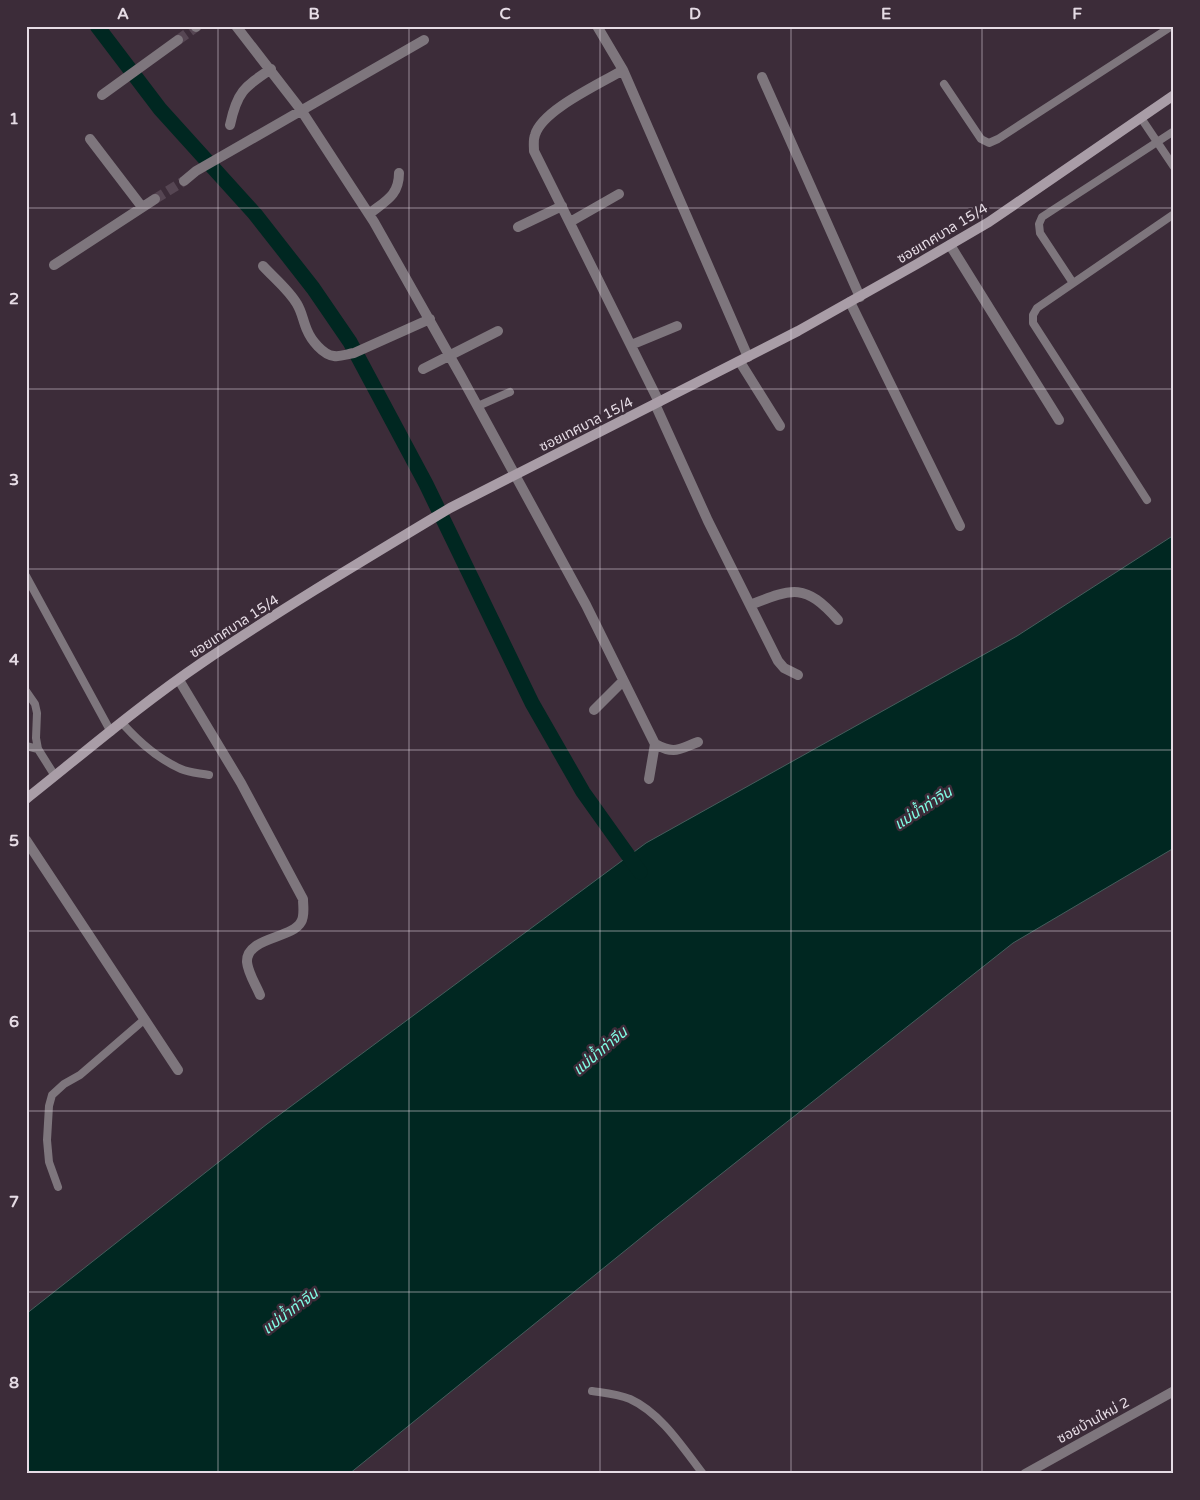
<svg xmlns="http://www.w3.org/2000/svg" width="1200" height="1500" font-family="'Varela Round','Noto Sans Thai',sans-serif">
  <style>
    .water { fill: #002721; stroke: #455d5c }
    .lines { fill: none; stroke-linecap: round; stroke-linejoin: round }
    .canal { stroke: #002721; stroke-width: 15 }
    .street-tunnel { stroke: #564653; stroke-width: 10; stroke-dasharray: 10 5; stroke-linecap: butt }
    .lane { stroke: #7e767d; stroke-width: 8 }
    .street { stroke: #7e767d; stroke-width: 10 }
    .secondary { stroke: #a99da7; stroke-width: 10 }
    .grid { fill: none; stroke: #e6dce5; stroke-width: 1; stroke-opacity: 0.55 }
    .labels { text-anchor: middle; stroke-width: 5; stroke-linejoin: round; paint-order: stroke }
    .street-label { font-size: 14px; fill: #e6dce5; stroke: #3c2c39 }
    .water-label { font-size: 15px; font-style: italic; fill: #81fee6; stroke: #3c2c39 }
    .neatline { fill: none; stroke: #e6dce5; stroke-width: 2 }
    .grid-label { font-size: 16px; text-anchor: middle; font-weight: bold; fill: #e6dce5 }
  </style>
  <rect width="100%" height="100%" fill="#3c2c39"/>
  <!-- water -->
  <path class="water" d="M1174 535V848L1013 943 658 1224 349 1474H26V1314L267 1124 646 843 1017 636Z"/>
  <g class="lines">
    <!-- canal -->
    <path class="canal" d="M97 26 160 109 255 214 313 288 350 342 426 484 532 703 583 792 640 872"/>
    <!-- street-tunnel -->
    <path class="street-tunnel" d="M178 40 196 27
      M155 199 184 181"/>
    <!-- lane -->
    <path class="lane" d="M944 84 981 139 989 143 998 139 1172 26
      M1141 118 1174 167
      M1073 283 1040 233 1039 224 1042 217 1174 131
      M478 406 510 392
      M1147 500 1033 323V315L1037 308 1174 214
      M26 576 111 732
      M26 691 35 704 37 713 36 738 38 749 55 776
      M122 723C139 742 158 759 181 769 190 773 200 773 209 775
      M26 746 38 749
      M58 1187 49 1162 47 1140 49 1106 52 1095 64 1084 80 1075 145 1019
      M592 1391C605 1393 617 1394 630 1399 661 1413 683 1448 703 1474"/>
    <!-- street -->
    <path class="street" d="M236 26 301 110 374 222 461 376 586 605 655 744 649 779
      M597 26 623 70 748 357
      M196 27 197 26
      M623 70C600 84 542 110 535 135 533 140 534 146 534 151L659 402
      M762 77 860 297
      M102 95 178 40
      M230 125C237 92 244 87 271 69
      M90 139 142 207
      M184 181 196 171 424 40
      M369 214C385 201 399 196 399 173
      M570 222 619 194
      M518 227 562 206
      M950 245 1059 420
      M54 265 155 199
      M263 266C274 278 289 290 297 304 302 312 303 321 307 330 311 340 323 355 334 356 341 357 347 354 354 353L430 319
      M850 302 960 526
      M631 345 677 326
      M740 362 780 426
      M423 369 498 331
      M655 404 708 521 778 661 784 668 798 675
      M750 605C793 588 805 583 838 620
      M179 680 241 783 303 899C303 906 305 916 301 922 292 939 246 937 247 962 248 973 256 985 260 995
      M594 710 623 681
      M655 744C675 755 679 749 698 742
      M26 840 178 1070
      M1025 1474 1174 1391"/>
    <!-- secondary -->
    <path class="secondary" d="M26 799C84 753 141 704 203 662 283 608 367 558 450 508L798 331 917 264 989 222 1174 95"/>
  </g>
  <!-- grid -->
  <path class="grid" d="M218 26V1474M409 26V1474M600 26V1474M791 26V1474M982 26V1474M26 208H1174M26 389H1174M26 569H1174M26 750H1174M26 931H1174M26 1111H1174M26 1292H1174"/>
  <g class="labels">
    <!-- street labels -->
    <g class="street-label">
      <text transform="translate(942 233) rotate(-31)" y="5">ซอยเทศบาล 15/4</text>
      <text transform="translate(586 424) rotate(-27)" y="5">ซอยเทศบาล 15/4</text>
      <text transform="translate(234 626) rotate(-33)" y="5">ซอยเทศบาล 15/4</text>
      <text transform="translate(1093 1420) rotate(-29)" y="5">ซอยบ้านใหม่ 2</text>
    </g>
    <!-- water labels -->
    <g class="water-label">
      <text transform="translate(923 808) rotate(-33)" y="5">แม่น้ำท่าจีน</text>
      <text transform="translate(600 1051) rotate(-40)" y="5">แม่น้ำท่าจีน</text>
      <text transform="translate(290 1311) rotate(-37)" y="5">แม่น้ำท่าจีน</text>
    </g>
  </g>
  <!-- border -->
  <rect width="1200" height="1500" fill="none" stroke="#3c2c39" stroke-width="55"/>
  <rect x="28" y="28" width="1144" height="1444" class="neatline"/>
  <g class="grid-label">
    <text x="123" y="19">A</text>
    <text x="314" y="19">B</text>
    <text x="505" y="19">C</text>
    <text x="695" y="19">D</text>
    <text x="886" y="19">E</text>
    <text x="1077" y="19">F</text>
    <text x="14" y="124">1</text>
    <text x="14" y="304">2</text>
    <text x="14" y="485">3</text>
    <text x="14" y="665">4</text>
    <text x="14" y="846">5</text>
    <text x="14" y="1027">6</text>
    <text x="14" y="1207">7</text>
    <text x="14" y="1388">8</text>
  </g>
</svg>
